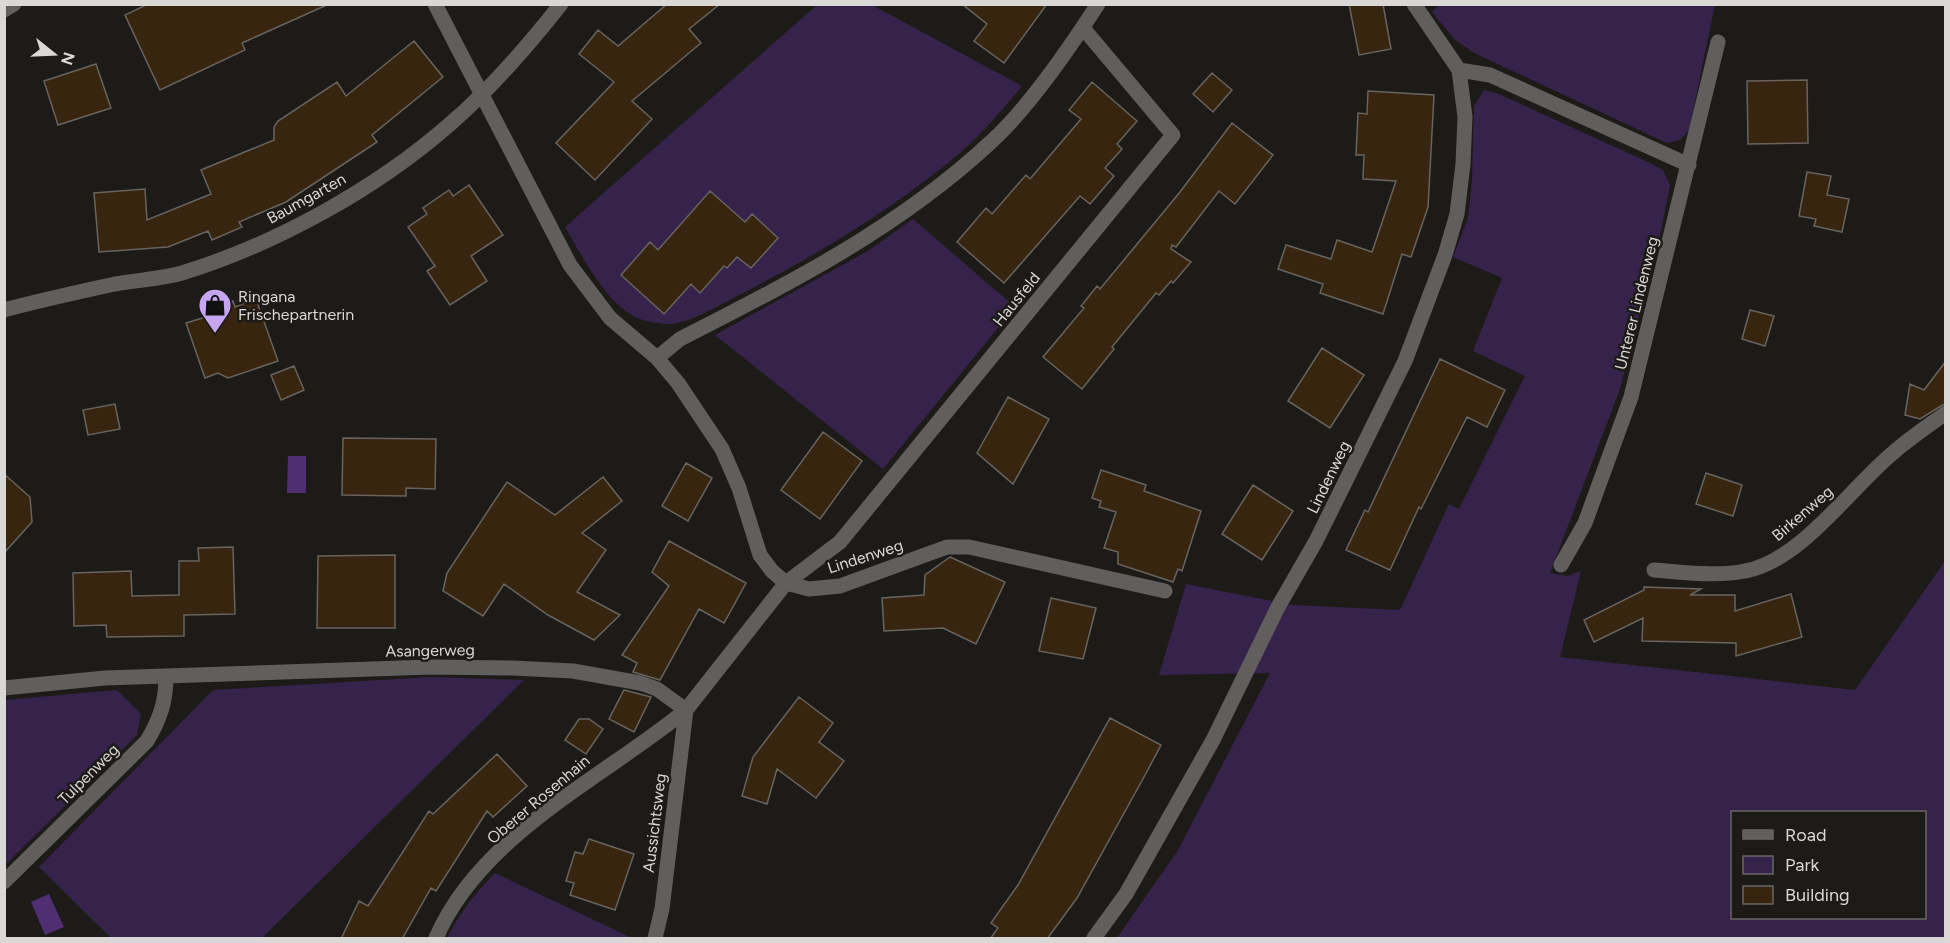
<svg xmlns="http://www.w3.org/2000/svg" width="1950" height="943" font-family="Figtree,sans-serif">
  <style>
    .green { fill: #35234b; fill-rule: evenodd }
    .water { fill: #4f2f72 }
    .building { fill: #38250f; stroke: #676460; stroke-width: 1.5 }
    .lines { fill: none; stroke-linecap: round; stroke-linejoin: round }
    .minor { stroke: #605f5d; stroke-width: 15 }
    .labels { text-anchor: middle; stroke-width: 5; stroke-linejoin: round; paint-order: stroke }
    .street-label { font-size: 16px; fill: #d9d8d6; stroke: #1d1b18 }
    .poi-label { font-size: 16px; fill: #d9d8d6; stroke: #1d1b18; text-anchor: start }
  </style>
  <rect width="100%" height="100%" fill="#1d1b18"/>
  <!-- green -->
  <path class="green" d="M1440 4 1715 5 1689 130 1680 140 1667 143 1474 53 1454 39 1432 12Z
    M817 5H872L1022 86C1002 110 983 133 960 153 892 210 812 258 733 298 714 308 692 322 670 324 662 324 650 322 643 320 611 312 581 255 565 227Z
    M1484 90 1499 94 1650 163 1663 170 1670 185 1661 231 1620 389 1550 573 1567 576 1581 571 1560 657 1855 690 1945 561V938H1117L1178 850 1270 673 1159 675 1186 584 1293 605 1400 610 1449 504 1459 509 1525 376 1473 351 1502 278 1453 257 1468 218 1472 180 1474 106ZM1732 812H1924V918H1732Z
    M913 219 1015 307 883 469 715 335 868 251Z
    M430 677 524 680 262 938H111L39 867 213 690Z
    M117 690 141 714 137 735 5 865V700Z
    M495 873 632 938H447C459 914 475 893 495 873Z"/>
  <!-- water -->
  <path class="water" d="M288 456H306V493H287Z
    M49 894 64 927 45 935 31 902Z"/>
  <!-- building -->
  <path class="building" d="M148 4H329L242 43 245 50 160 90 125 15Z
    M667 4H720L689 29 701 43 632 101 652 119 595 180 556 143 614 82 579 54 598 30 618 46Z
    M962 4H1047L1004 63 974 41 987 24Z
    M1349 4H1383L1391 49 1359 55Z
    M414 41 443 77 372 135 377 142 286 202 239 222 242 227 212 240 208 231 168 247 99 252 94 193 145 189 147 220 211 194 201 170 274 140V127L278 121 337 82 346 96Z
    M96 64 111 108 58 125 44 81Z
    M1212 73 1232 90 1213 112 1193 94Z
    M1807 80 1808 143 1748 144 1747 81Z
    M1092 82 1137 121 1117 144 1122 149 1105 168 1114 176 1090 204 1080 196 1004 283 957 242 986 208 992 214 1026 175 1030 179 1081 119 1069 110Z
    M1368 91 1434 95 1428 207 1411 257 1402 254 1383 314 1320 293 1323 284 1278 269 1286 245 1331 259 1337 240 1372 252 1396 181 1363 179 1364 155H1356L1358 113 1367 114Z
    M1232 123 1273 155 1235 204 1219 191 1176 247 1172 245 1171 249 1191 262 1173 283 1171 281 1159 295 1156 293 1112 347 1114 349 1082 389 1043 357 1084 308 1081 306 1097 286 1100 289 1180 192Z
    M1807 172 1831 176 1827 195 1849 199 1842 232 1814 226 1816 219 1799 216Z
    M469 185 503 235 471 256 487 281 450 305 427 271 435 266 408 227 427 214 423 208 449 190 453 196Z
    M710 191 745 222 752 214 778 238 751 268 737 257 727 268 724 266 700 293 691 284 664 314 621 275 650 242 658 250Z
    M256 299 278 361 228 378 218 373 205 378 186 323 206 317 205 311 233 301 235 307Z
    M1750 310 1774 316 1765 346 1742 339Z
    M1322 348 1364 375 1330 428 1288 401Z
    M1440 359 1505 390 1487 427 1467 417 1421 509 1419 507 1390 570 1346 550 1365 510 1368 512Z
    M1946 361V403L1920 419 1905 415 1910 384 1924 390Z
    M294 366 304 390 281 400 271 375Z
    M1008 397 1049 419 1013 484 977 453Z
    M115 404 120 429 88 435 83 410Z
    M823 432 862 461 820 519 781 490Z
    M343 438 436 439 435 489 406 488V496L342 495Z
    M686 463 712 478 688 521 662 506Z
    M1101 470 1146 485 1144 491 1201 511 1182 571 1178 569 1173 582 1118 564V552L1104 548 1116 512 1099 507 1101 501 1092 498Z
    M1706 473 1742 485 1733 516 1696 504Z
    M4 474 30 497 32 522 4 553Z
    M603 477 622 501 582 533 606 550 577 592 620 615 594 640 548 615 504 584 483 616 443 591 447 573 507 482 555 515Z
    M1253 485 1293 511 1262 560 1222 534Z
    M669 541 746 583 724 623 699 609 660 680 633 672 637 663 622 655 669 586 652 572Z
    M233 547 235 614 184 615V636L107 637 106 625 74 626 73 573 131 571 132 596 179 595V561H199L198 548Z
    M395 555V628H317L318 556Z
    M950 557 1005 582 976 644 943 628 884 631 882 598 924 595 925 575Z
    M1644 587 1701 589 1690 595H1735V611L1791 594 1802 637 1736 656V643L1642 641 1643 618 1594 642 1584 620 1644 590Z
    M1051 598 1096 608 1083 659 1039 651Z
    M624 690 651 697 634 732 609 719Z
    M799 697 833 723 819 742 844 761 816 798 777 769 767 804 742 796 753 757Z
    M1110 718 1161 745 1144 777 1077 898 1047 939H990L998 928 991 923 1018 885Z
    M579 719H589L603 729 586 754 565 740Z
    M497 754 527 786 493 817 487 811 436 891 431 888 402 939H341L359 901 368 906 429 811 433 814Z
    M589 839 634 854 615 910 570 895 574 883 566 881 575 852 583 854Z"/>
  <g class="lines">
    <!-- minor -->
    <path class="minor" d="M435 4 570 265 610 318 657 358 678 383 722 449 739 488 760 555 772 571 786 583 809 589 840 586 947 547H969L1165 591
      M4 10 14 4
      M1459 70 1490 75 1689 165
      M4 310C41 300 78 292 115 284 137 280 161 279 182 273 276 244 376 189 450 124 492 88 527 47 561 4
      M657 358 680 339C791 283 900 227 992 141 1030 106 1069 49 1098 4
      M1561 565 1585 523 1631 397 1718 42
      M1654 570C1683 572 1716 577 1745 571 1801 561 1851 487 1894 452 1910 438 1928 426 1946 413
      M4 688 105 678 431 667 513 668 573 671 640 683 657 689 686 710 786 583 840 542 1173 135 1083 28
      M4 882 147 741C160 719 166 702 166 676
      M436 938C480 835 603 778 686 710
      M655 938 662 909 686 710
      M1094 938 1126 894 1213 740 1278 607 1316 541 1405 361 1445 255 1457 214 1463 164 1465 117 1459 70 1414 4"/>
  </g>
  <!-- icons -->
  <defs>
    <symbol id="shop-pin" viewBox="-11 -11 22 30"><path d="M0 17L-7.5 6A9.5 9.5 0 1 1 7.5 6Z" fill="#c6a6f0" stroke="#1d1b18"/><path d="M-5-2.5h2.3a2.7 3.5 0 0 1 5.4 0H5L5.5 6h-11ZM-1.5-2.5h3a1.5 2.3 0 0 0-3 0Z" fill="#111"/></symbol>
  </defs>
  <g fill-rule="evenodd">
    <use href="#shop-pin" x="196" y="286" width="38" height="52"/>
  </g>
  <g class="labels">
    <!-- street labels -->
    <g class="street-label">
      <text transform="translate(306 198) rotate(-29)" y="6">Baumgarten</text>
      <text transform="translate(1016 299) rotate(-51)" y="6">Hausfeld</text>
      <text transform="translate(1636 303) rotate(-76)" y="6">Unterer Lindenweg</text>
      <text transform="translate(1328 477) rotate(-64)" y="6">Lindenweg</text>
      <text transform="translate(1802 513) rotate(-41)" y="6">Birkenweg</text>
      <text transform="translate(865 556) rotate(-18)" y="6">Lindenweg</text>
      <text transform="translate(430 650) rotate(-1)" y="6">Asangerweg</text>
      <text transform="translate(88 774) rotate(-45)" y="6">Tulpenweg</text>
      <text transform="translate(538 799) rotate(-40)" y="6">Oberer Rosenhain</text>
      <text transform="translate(654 823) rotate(-83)" y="6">Aussichtsweg</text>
    </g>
    <!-- poi labels -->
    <g class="poi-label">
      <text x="238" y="302">Ringana<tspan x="238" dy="18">Frischepartnerin</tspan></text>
    </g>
  </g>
  <!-- border -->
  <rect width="1950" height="943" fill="none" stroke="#d9d8d6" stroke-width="12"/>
  <!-- legend -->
  <rect x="1731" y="811" width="195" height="108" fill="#1d1b18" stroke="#686764" stroke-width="1.5"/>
  <rect x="1743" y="830" width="30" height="9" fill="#605f5d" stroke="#686764" stroke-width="1.5"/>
  <text x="1785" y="841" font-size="18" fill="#d9d8d6">Road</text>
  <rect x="1743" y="856" width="30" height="18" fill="#35234b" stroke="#686764" stroke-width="1.5"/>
  <text x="1785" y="871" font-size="18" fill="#d9d8d6">Park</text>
  <rect x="1743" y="886" width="30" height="18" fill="#38250f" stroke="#686764" stroke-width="1.5"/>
  <text x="1785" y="901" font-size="18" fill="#d9d8d6">Building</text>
  <!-- north arrow -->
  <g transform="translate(54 54) rotate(108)" stroke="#1d1b18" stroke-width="4.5" paint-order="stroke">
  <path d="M0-4.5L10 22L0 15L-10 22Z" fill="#d9d8d6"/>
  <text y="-9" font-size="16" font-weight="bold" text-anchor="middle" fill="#d9d8d6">N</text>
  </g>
</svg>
